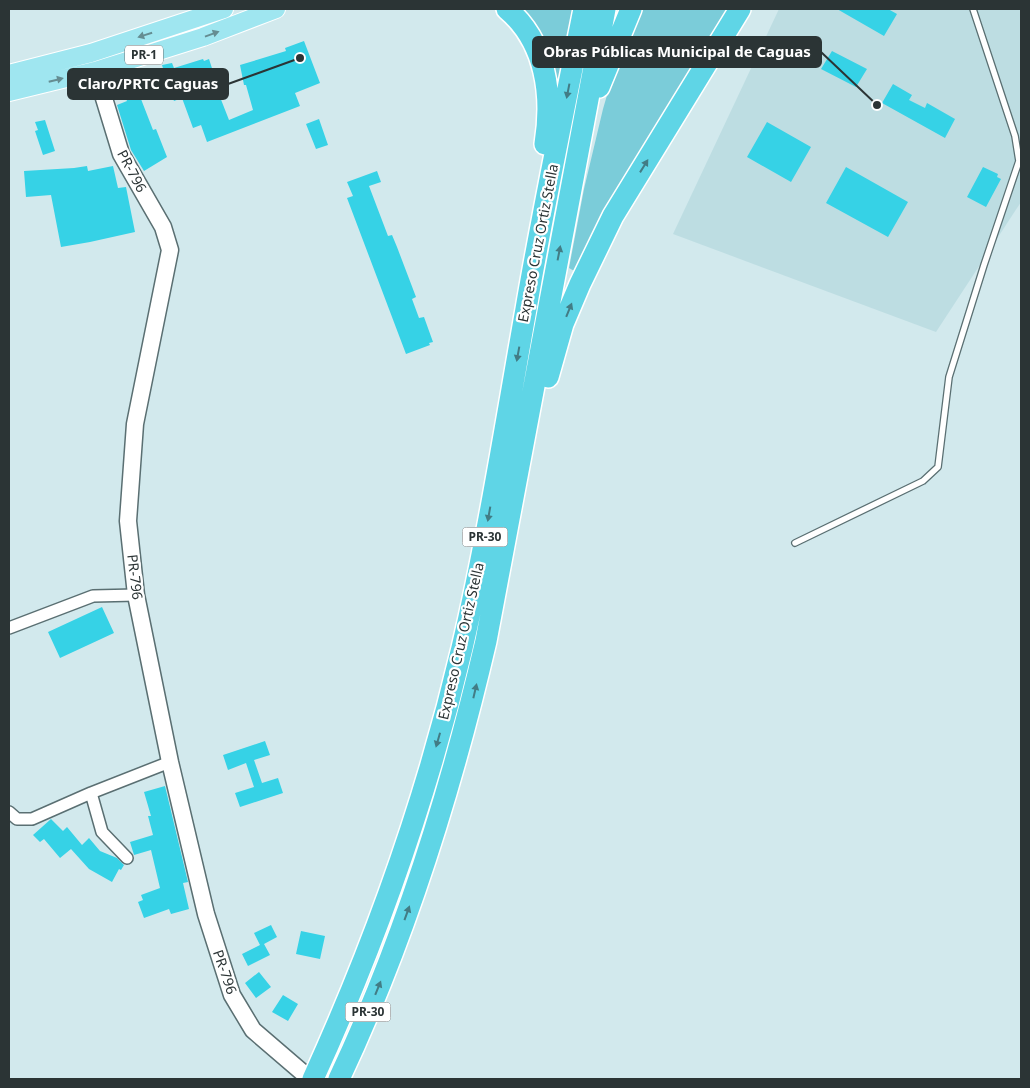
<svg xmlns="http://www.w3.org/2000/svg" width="1030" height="1088" font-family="'Noto Sans',sans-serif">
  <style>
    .built { fill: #bddde2 }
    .green { fill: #7bccd9 }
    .building { fill: #36d2e6 }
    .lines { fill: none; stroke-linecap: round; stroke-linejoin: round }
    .lane-casing { stroke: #5a6f72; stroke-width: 8 }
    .street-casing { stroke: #5a6f72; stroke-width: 14 }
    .secondary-casing { stroke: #5a6f72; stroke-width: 19 }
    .primary-casing { stroke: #fff; stroke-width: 20 }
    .highway-casing { stroke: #fff; stroke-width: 24 }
    .lane { stroke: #fff; stroke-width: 5.5 }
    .street { stroke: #fff; stroke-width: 11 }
    .secondary { stroke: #fff; stroke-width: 16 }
    .primary { stroke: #9fe6f0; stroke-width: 18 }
    .highway { stroke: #5fd5e6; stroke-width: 21 }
    .oneway { fill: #658d92 }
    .oneway2 { fill: #427c85 }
    .labels { text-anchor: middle; stroke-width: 4.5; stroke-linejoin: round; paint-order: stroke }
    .shield { fill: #fff; stroke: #6b7172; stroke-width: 1 }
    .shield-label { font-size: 12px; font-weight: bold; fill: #2b3435 }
    .street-label { font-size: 14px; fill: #2b3435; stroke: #fff }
    .leader { fill: none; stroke: #2b3435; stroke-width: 2 }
    .callout-dot { fill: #2b3435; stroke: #fff; stroke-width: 2 }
    .callout { fill: #2b3435; stroke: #2b3435; stroke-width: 2 }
    .callout-label { font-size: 15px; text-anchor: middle; font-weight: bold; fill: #fff }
  </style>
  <rect width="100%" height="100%" fill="#d2e9ed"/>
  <!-- built -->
  <path class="built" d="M779 9H1021V202L936 332 673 234Z"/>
  <!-- green -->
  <path class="green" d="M517 9H573L557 95Z
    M640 9H729L576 272 569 268 584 189 603 109 612 78Z"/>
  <!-- building -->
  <path class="building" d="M837 9H888L897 14 884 36Z
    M304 41 320 83 295 93 300 106 207 142 201 125 193 128 182 98 174 101 163 76 165 75 162 65 172 63 174 68 203 59 204 61 209 59 221 96 220 97 229 120 253 110 246 85H244L240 65 286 51 285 48Z
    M832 51 867 69 856 87 821 69Z
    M134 81 153 130 156 129 167 157 144 171 131 150 117 105 127 101 121 88 123 87 122 85Z
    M893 84 912 95 909 100 925 108 927 103 955 119 945 138 882 103Z
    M319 119 328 145 316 149 306 124Z
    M45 120 55 151 43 155 35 131 38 130 35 122Z
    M767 122 811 147 791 182 747 157Z
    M87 166 88 171 113 166 118 188 126 187 135 232 90 242 61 247 51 195 26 197 24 171 74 168Z
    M846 167 908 202 888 237 826 203Z
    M983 167 998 174 997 177 1001 179 986 207 967 197Z
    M377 171 381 182 369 186 388 236 392 235 397 247 416 297 412 299 419 318 424 317 433 342 429 343 430 345 406 354 347 198 353 196 347 182Z
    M102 607 114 633 60 658 48 632Z
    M265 741 270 755 254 760 262 783 278 778 283 793 240 807 235 793 254 787 246 763 228 770 223 755Z
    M165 786 188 882 183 883 189 909 171 914 169 909 144 918 138 902 143 900 141 895 160 888 151 850 134 855 130 842 153 835 148 816H151L144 792Z
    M51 819 63 831 67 827 82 845 89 838 100 851 117 858 124 865 121 870 119 869 112 882 89 869 71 849 60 858 44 839 40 842 33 835Z
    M271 925 277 937 264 944 270 955 248 966 242 954 260 945 254 933Z
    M301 931 325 936 320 959 296 954Z
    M259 972 271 987 256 998 245 983Z
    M283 995 298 1004 288 1021 272 1012Z"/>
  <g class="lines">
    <defs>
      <path id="lane" d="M795 543 923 481 938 467 949 377 984 265 1019 161 1015 136 973 9"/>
      <path id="street" d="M9 628 93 596 136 595
        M91 793 102 832 127 858
        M9 812 17 819H32L91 793 170 762"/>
      <path id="secondary" d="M92 59 121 154 163 227 170 250 135 424 128 521 136 595 170 762 206 914 232 995 253 1030 310 1079"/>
      <path id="primary" d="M9 74 91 53 224 9
        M9 92 95 71 203 37 276 9"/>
      <path id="highway" d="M507 9C546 42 553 95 545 144
        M599 87 631 9
        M548 377 563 324 580 284 613 216 740 9
        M313 1079C376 941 427 796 462 648 488 537 506 422 526 309 543 209 564 109 584 9
        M339 1079C405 939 451 791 486 641L605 9"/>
    </defs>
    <!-- lane casing -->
    <use href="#lane" class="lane-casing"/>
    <!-- street casing -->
    <use href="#street" class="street-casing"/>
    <!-- secondary casing -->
    <use href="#secondary" class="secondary-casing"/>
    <!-- primary casing -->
    <use href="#primary" class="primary-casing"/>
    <!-- highway casing -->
    <use href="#highway" class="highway-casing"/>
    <!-- lane -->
    <use href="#lane" class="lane"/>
    <!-- street -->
    <use href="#street" class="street"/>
    <!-- secondary -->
    <use href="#secondary" class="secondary"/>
    <!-- primary -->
    <use href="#primary" class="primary"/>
    <!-- highway -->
    <use href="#highway" class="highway"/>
  </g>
  <!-- one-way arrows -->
  <defs><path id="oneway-solid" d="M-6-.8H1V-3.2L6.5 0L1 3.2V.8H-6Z" transform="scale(1.25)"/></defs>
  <g class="oneway">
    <use href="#oneway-solid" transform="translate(212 34) rotate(-20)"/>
    <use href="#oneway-solid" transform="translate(145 35) rotate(162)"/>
    <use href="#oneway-solid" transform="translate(56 80) rotate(-14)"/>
  </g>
  <g class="oneway2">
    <use href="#oneway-solid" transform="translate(568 91) rotate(101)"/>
    <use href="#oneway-solid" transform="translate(644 166) rotate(-58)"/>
    <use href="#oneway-solid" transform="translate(559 253) rotate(-79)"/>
    <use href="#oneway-solid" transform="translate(569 310) rotate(-68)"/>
    <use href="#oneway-solid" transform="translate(518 354) rotate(100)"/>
    <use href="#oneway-solid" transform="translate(489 514) rotate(100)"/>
    <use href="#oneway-solid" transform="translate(475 691) rotate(-77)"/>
    <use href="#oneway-solid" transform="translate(438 740) rotate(106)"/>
    <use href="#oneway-solid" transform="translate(407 913) rotate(-70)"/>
    <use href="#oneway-solid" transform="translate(378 988) rotate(-68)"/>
  </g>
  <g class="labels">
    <!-- shield labels -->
    <g class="shield">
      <rect x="125" y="45.5" width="38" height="19" rx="4"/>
      <rect x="462.5" y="527.5" width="45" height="19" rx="4"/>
      <rect x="345.5" y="1002.5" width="45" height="19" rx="4"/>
    </g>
    <g class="shield-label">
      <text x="144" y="59">PR-1</text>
      <text x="485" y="541">PR-30</text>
      <text x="368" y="1016">PR-30</text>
    </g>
    <!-- street labels -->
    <g class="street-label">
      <text transform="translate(132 171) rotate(62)" y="5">PR-796</text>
      <text transform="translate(538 243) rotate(-79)" y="5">Expreso Cruz Ortiz Stella</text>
      <text transform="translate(135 577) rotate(83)" y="5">PR-796</text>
      <text transform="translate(461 641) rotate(-77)" y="5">Expreso Cruz Ortiz Stella</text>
      <text transform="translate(225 972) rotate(71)" y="5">PR-796</text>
    </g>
  </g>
  <!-- callouts -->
  <path class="leader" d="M877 105L821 52M300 58L228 84"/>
  <g class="callout-dot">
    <circle cx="877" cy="105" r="5"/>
    <circle cx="300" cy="58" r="5"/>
  </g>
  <g class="callout">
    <rect x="533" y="37" width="288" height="30" rx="5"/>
    <rect x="68" y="69" width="160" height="30" rx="5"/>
  </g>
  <g class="callout-label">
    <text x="677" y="57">Obras Públicas Municipal de Caguas</text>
    <text x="148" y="89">Claro/PRTC Caguas</text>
  </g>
  <!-- border -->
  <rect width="1030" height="1088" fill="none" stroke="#2b3435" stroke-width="20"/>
</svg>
